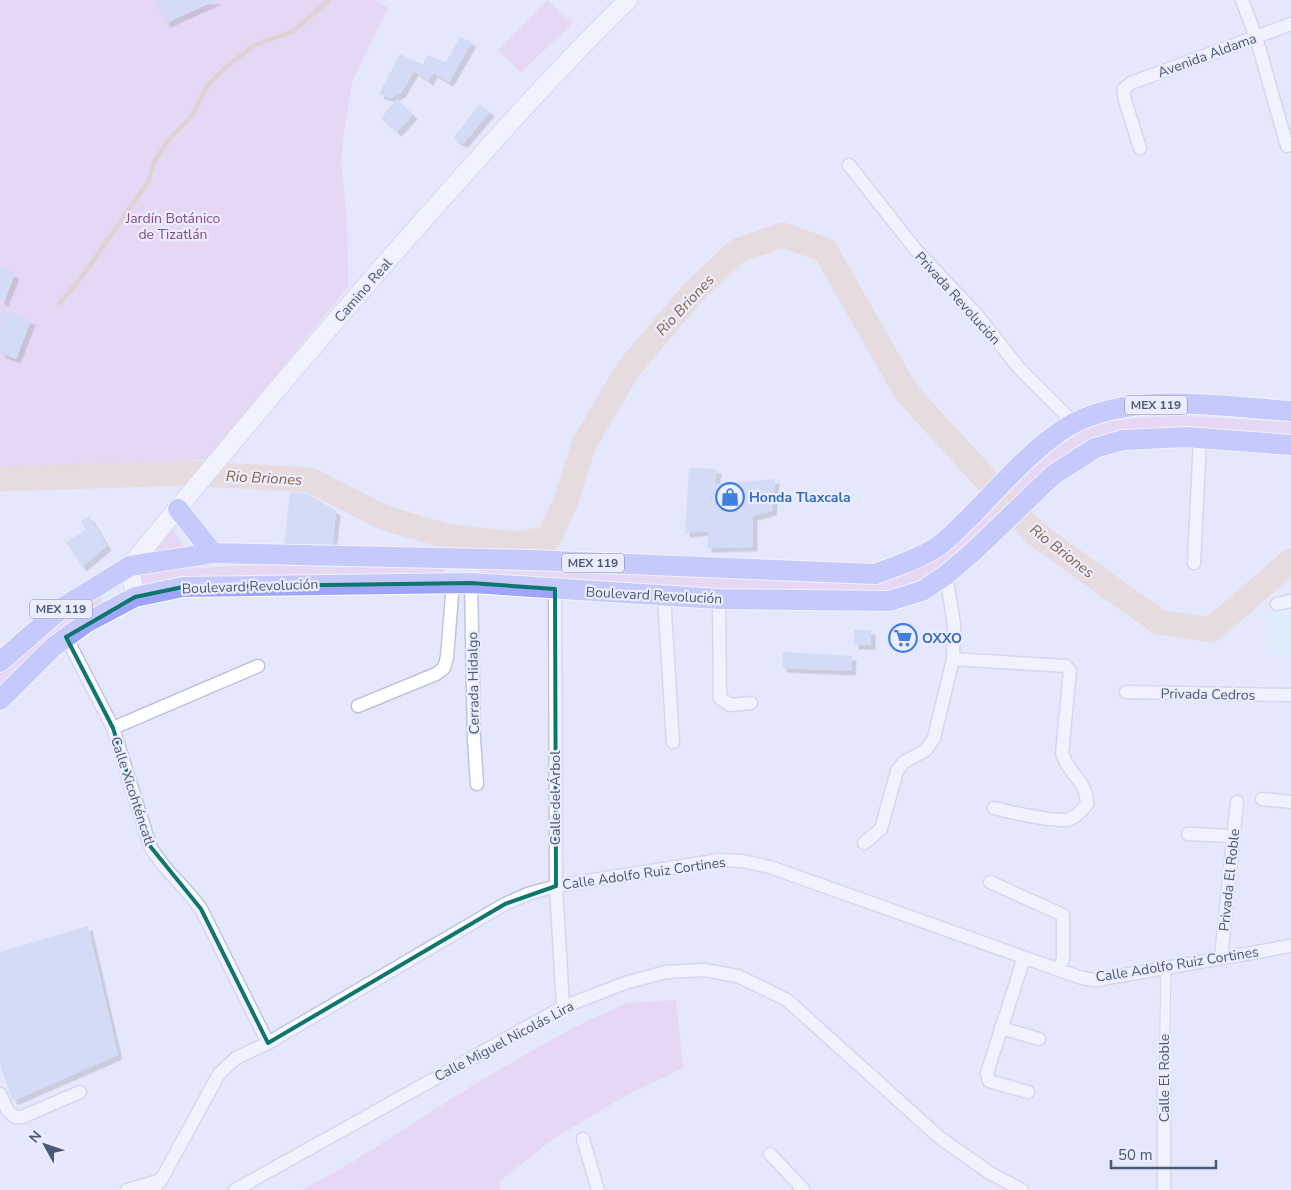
<svg xmlns="http://www.w3.org/2000/svg" width="1291" height="1190" font-family="'Nunito Sans',sans-serif">
  <style>
    .medical { fill: #d8f4fa }
    .green { fill: #e6c4ea }
    .lines { fill: none; stroke-linecap: round; stroke-linejoin: round }
    .stream { stroke: #d7b9a0; stroke-width: 4.5 }
    .river { stroke: #e6cdba; stroke-width: 25 }
    .building { fill: #bdcdf1; filter: url(#shadow) }
    .pedestrian-casing { stroke: #bec5df; stroke-width: 11 }
    .minor-casing { stroke: #bec5df; stroke-width: 15 }
    .secondary-casing { stroke: #bfc8e6; stroke-width: 20 }
    .primary-casing { stroke: #fff; stroke-width: 22 }
    .pedestrian { stroke: #fff; stroke-width: 9 }
    .minor { stroke: #fff; stroke-width: 12 }
    .secondary { stroke: #fff; stroke-width: 18 }
    .primary { stroke: #9ea5fa; stroke-width: 20 }
    .marked { fill: none; stroke: #0f766e; stroke-width: 4; stroke-linejoin: round }
    .labels { text-anchor: middle; stroke-width: 4.5; stroke-linejoin: round; paint-order: stroke }
    .shield { fill: #ebedff; stroke: #7a859e; stroke-width: 1 }
    .shield-label { font-size: 12px; font-weight: bold; fill: #4a5975 }
    .street-label { font-size: 14px; fill: #4a5975; stroke: #ebedff }
    .park-label { font-size: 14px; fill: #874886; stroke: #ebedff }
    .shop-label { font-size: 14px; font-weight: bold; fill: #366cbe; stroke: #ebedff; text-anchor: start }
    .water-label { font-size: 15px; font-style: italic; fill: #886444; stroke: #ebedff }
  </style>
  <defs>
    <filter id="shadow"><feDropShadow dx="4.5" dy="4.5" stdDeviation="0" flood-color="#0004"/></filter>
  </defs>
  <rect width="100%" height="100%" fill="#e5e7fc"/>
  <!-- medical -->
  <path class="medical" d="M1291 605V652L1267 656 1270 609Z"/>
  <!-- green -->
  <path class="green" d="M0 0H375L388 8 352 82 344 133 341 162 347 220 348 287 223 440 213 459 0 469Z
    M547 0 573 23 521 72 498 50Z
    M1182 416 1291 422V439L1096 444 972 548 913 585 880 595 716 592 479 580 480 565 908 571C919 566 932 563 942 556 991 522 1042 442 1099 425 1125 417 1155 417 1182 416Z
    M172 528 187 552 147 559Z
    M444 565 446 580 140 591 138 573C239 561 343 566 444 565Z
    M98 592 104 608 0 692V671L4 666Z
    M676 1000 683 1068 627 1095 553 1139 499 1182 500 1190H302L346 1166 478 1082 572 1028 627 1003Z"/>
  <g class="lines">
    <!-- stream -->
    <path class="stream" d="M60 303 86 271 148 182 154 162 169 139 192 116 207 86 227 66 255 45 292 32 329 0"/>
    <!-- river -->
    <path class="river" d="M0 479 185 473 310 480 385 518 446 536 517 544 549 538 567 498 584 444 629 368 691 295 737 251 783 235 825 250 906 392 1036 534 1159 622 1211 630 1291 561"/>
  </g>
  <!-- building -->
  <path class="building" d="M156 0H217L166 23Z
    M460 37 472 42 449 82 433 73 429 81 414 71 401 93 391 98 379 94 400 54 423 65 427 55 446 62Z
    M397 99 413 115 397 132 381 118Z
    M480 104 490 112 463 144 453 138Z
    M0 268 15 274 4 302 0 301Z
    M1 309 31 321 16 359 0 353Z
    M689 468 717 469 715 484 775 479 772 511 753 516V547L707 548 709 531 685 533Z
    M290 492 308 494 336 511 332 550 284 549Z
    M89 516 107 546 82 567 66 542 86 530 81 521Z
    M854 630H871V645H854Z
    M783 652 852 656 851 671 782 668Z
    M88 926 118 1055 13 1101 0 1064V952Z"/>
  <g class="lines">
    <defs>
      <path id="pedestrian" d="M1164 1083 1166 966"/>
      <path id="minor" d="M1242 0 1256 37 1287 146
        M1140 148 1124 97V89L1131 83 1291 24
        M849 165 916 250 977 315 1019 368 1074 423
        M1194 563 1200 438
        M471 583 474 739 477 784
        M555 589 556 886 563 1007
        M664 596 673 742
        M719 599 720 698 730 705 751 703
        M1277 604 1291 601
        M66 637 113 728 150 846C163 870 185 886 201 909L268 1043
        M953 659 1066 666 1070 671 1062 753C1068 775 1086 778 1087 804 1082 811 1075 819 1065 820 1051 821 1009 812 994 808
        M1126 692 1291 695
        M358 706 436 674 444 668 447 657 453 583
        M113 728 258 666
        M1262 799 1291 802
        M1188 834 1233 836
        M864 843 881 829 897 771 904 762 926 750 934 738 953 659 954 624 946 575
        M990 882 1063 915V959L1058 970
        M1221 957 1237 802
        M1024 958 987 1073 989 1081 1028 1092
        M1001 1028 1039 1039
        M1164 1083V1190
        M0 1094 8 1111 15 1117H22L80 1092
        M583 1139 598 1190
        M770 1154 804 1190
        M127 1190 161 1180
        M153 1190 161 1180 219 1074 236 1058 268 1043 505 904 528 894 556 886 720 860 742 861 770 867 1082 978 1096 980 1291 946
        M235 1190 563 1007 625 983 666 972 704 970 738 976 787 1000 939 1137 990 1173 1022 1190"/>
      <path id="secondary" d="M135 597 130 566C227 448 325 331 427 216 492 143 557 69 628 0"/>
      <path id="primary" d="M178 509 213 553
        M0 662 62 608 130 566 213 553 531 560 875 574C895 567 915 560 934 549 946 542 957 529 968 519 999 488 1035 444 1074 423 1136 391 1224 407 1291 411
        M0 700 53 647 86 623 135 597 183 587 471 583 719 599 889 601 922 591 946 575 974 551 1053 475 1095 448 1123 440 1186 437 1291 445"/>
    </defs>
    <!-- pedestrian casing -->
    <use href="#pedestrian" class="pedestrian-casing"/>
    <!-- minor casing -->
    <use href="#minor" class="minor-casing"/>
    <!-- secondary casing -->
    <use href="#secondary" class="secondary-casing"/>
    <!-- primary casing -->
    <use href="#primary" class="primary-casing"/>
    <!-- pedestrian -->
    <use href="#pedestrian" class="pedestrian"/>
    <!-- minor -->
    <use href="#minor" class="minor"/>
    <!-- secondary -->
    <use href="#secondary" class="secondary"/>
    <!-- primary -->
    <use href="#primary" class="primary"/>
  </g>
  <!-- marked area -->
  <path d="M0 0H1291V1190H0ZM471 583 555 589 556 886 505 904 268 1043 201 909 150 846 113 728 66 637 135 597 183 587Z" fill="#e5e7fc" fill-opacity=".55" fill-rule="evenodd"/>
  <path class="marked" d="M471 583 555 589 556 886 505 904 268 1043 201 909 150 846 113 728 66 637 135 597 183 587Z"/>
  <!-- icons -->
  <defs>
    <symbol id="shop-ring" viewBox="-11 -11 22 22"><circle r="9.5" fill="#ebedff" stroke="#3f7fe0" stroke-width="1.5"/><path d="M-5-2.5h2.3a2.7 3.5 0 0 1 5.4 0H5L5.5 6h-11ZM-1.5-2.5h3a1.5 2.3 0 0 0-3 0Z" fill="#3f7fe0"/></symbol>
    <symbol id="supermarket-ring" viewBox="-11 -11 22 22"><circle r="9.5" fill="#ebedff" stroke="#3f7fe0" stroke-width="1.5"/><path d="M-6-5.5h2.5l.6 2H6L4.5 2H-2.5L-4.4-4H-6ZM-1.5 3.2a1.3 1.3 0 1 0 .1 0ZM3 3.2a1.3 1.3 0 1 0 .1 0Z" fill="#3f7fe0"/></symbol>
  </defs>
  <g fill-rule="evenodd">
    <use href="#shop-ring" x="714" y="481" width="32" height="32"/>
    <use href="#supermarket-ring" x="887" y="622" width="32" height="32"/>
  </g>
  <g class="labels">
    <!-- shield labels -->
    <g class="shield">
      <rect x="1125" y="395.5" width="62" height="19" rx="4"/>
      <rect x="562" y="553.5" width="62" height="19" rx="4"/>
      <rect x="30" y="599.5" width="62" height="19" rx="4"/>
    </g>
    <g class="shield-label">
      <text x="1156" y="409">MEX 119</text>
      <text x="593" y="567">MEX 119</text>
      <text x="61" y="613">MEX 119</text>
    </g>
    <!-- street labels -->
    <g class="street-label">
      <text transform="translate(1207 55) rotate(-20)" y="5">Avenida Aldama</text>
      <text transform="translate(363 290) rotate(-49)" y="5">Camino Real</text>
      <text transform="translate(958 298) rotate(48)" y="5">Privada Revolución</text>
      <text transform="translate(250 586) rotate(-2)" y="5">Boulevard Revolución</text>
      <text transform="translate(654 595) rotate(3)" y="5">Boulevard Revolución</text>
      <text transform="translate(473 683) rotate(-91)" y="5">Cerrada Hidalgo</text>
      <text transform="translate(1208 694) rotate(1)" y="5">Privada Cedros</text>
      <text transform="translate(133 791) rotate(72)" y="5">Calle Xicohténcatl</text>
      <text transform="translate(555 798) rotate(-90)" y="5">Calle del Árbol</text>
      <text transform="translate(644 873) rotate(-8)" y="5">Calle Adolfo Ruiz Cortines</text>
      <text transform="translate(1229 880) rotate(-84)" y="5">Privada El Roble</text>
      <text transform="translate(1177 964) rotate(-9)" y="5">Calle Adolfo Ruiz Cortines</text>
      <text transform="translate(504 1041) rotate(-28)" y="5">Calle Miguel Nicolás Lira</text>
      <text transform="translate(1164 1078) rotate(-90)" y="5">Calle El Roble</text>
    </g>
    <!-- park labels -->
    <g class="park-label">
      <text x="173" y="223">Jardín Botánico<tspan x="173" dy="16">de Tizatlán</tspan></text>
    </g>
    <!-- shop labels -->
    <g class="shop-label">
      <text x="749" y="502">Honda Tlaxcala</text>
      <text x="922" y="643">OXXO</text>
    </g>
    <!-- water labels -->
    <g class="water-label">
      <text transform="translate(685 305) rotate(-47)" y="5">Rio Briones</text>
      <text transform="translate(264 478) rotate(3)" y="5">Rio Briones</text>
      <text transform="translate(1062 551) rotate(38)" y="5">Rio Briones</text>
    </g>
  </g>
  <!-- north arrow -->
  <g transform="translate(45 1145) rotate(310)" stroke="#ebedff" stroke-width="4" paint-order="stroke">
  <path d="M0-4L9 19L0 12L-9 19Z" fill="#4a5975"/>
  <text y="-8" font-size="14" font-weight="bold" text-anchor="middle" fill="#4a5975">N</text>
  </g>
  <!-- scale -->
  <path d="M1111 1160v8h105v-8" fill="none" stroke="#4a5975" stroke-width="2.5"/>
  <text x="1118" y="1160" font-size="15" fill="#4a5975" stroke="#ebedff" stroke-width="4" paint-order="stroke">50 m</text>
</svg>
